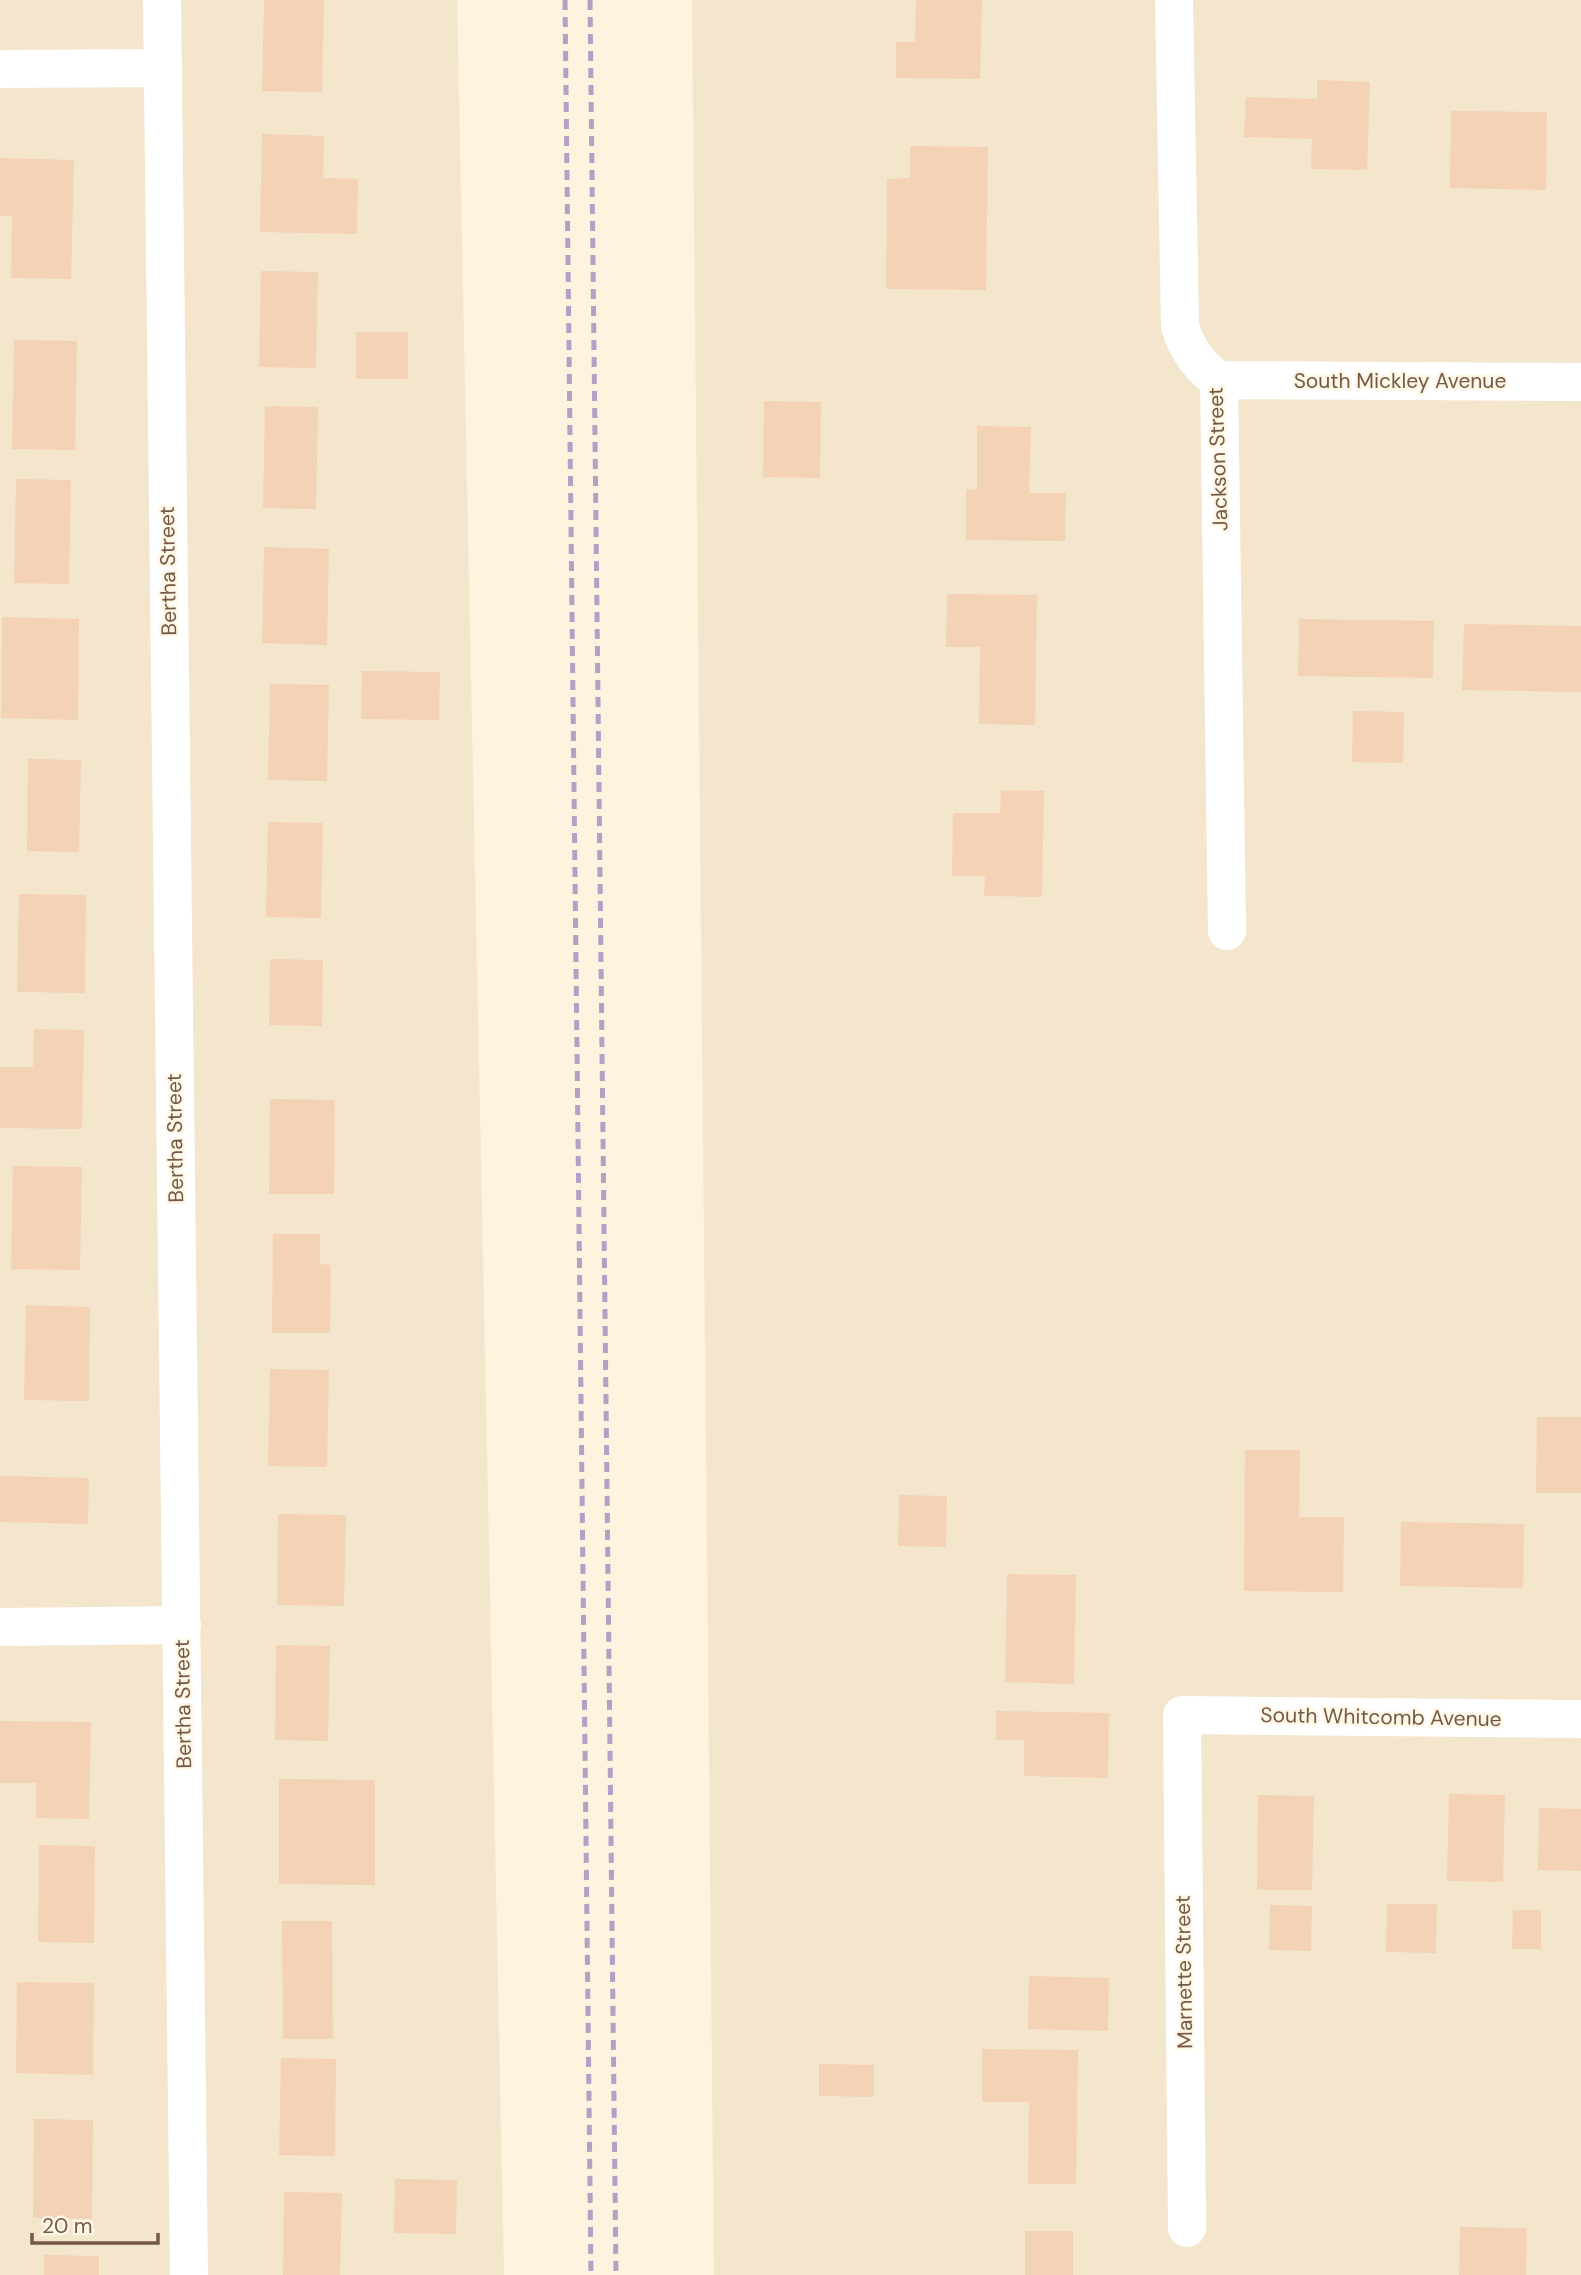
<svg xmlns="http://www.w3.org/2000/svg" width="1581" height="2275" font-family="'DM Sans',sans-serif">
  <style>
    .residential { fill: #f4e5cd }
    .building { fill: #f3d2b6 }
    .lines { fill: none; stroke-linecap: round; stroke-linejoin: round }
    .street { stroke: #fff; stroke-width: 38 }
    .rail { stroke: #b69ec5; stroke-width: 5; stroke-dasharray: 10 7; stroke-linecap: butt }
    .labels { text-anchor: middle; stroke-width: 5; stroke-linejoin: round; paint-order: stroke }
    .street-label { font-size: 21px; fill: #735946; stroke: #fff7e5 }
  </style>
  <rect width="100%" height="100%" fill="#fdf3df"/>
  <!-- residential -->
  <path class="residential" d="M0 0H457L504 2275H0Z
    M692 0H1581V2275H714Z"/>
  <!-- building -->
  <path class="building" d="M264 0H324L322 92 262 91Z
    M916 0H982L980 79 896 78V42H915Z
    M1317 80 1370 82 1367 170 1311 169 1312 139 1244 137 1246 97 1317 99Z
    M1451 111 1547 112 1546 190 1450 188Z
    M262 134 324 136 323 178 358 179 357 234 260 232Z
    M910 146 988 147 986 290 886 289 887 179 910 178Z
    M0 158 74 160 71 279 11 278 12 216H0Z
    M261 271 318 272 316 368 259 367Z
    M356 332H408V379H356Z
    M14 340 77 341 75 450 12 449Z
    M764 401 821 402 820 478 763 477Z
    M265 406 318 407 316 509 263 508Z
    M977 426 1031 427 1029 493H1066L1065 541 966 540V489L977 490Z
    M16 479 71 480 69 584 14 583Z
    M264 547 329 549 327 645 262 643Z
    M947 594 1037 595 1035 725 979 724 980 647H946Z
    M2 617 79 619 78 720 1 718Z
    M1299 619 1434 621 1433 678 1298 676Z
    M1464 624 1581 626V692L1462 690Z
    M362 671 440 672 439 720 361 719Z
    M270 684 329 685 327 781 268 780Z
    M1353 711 1404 712 1403 763 1352 762Z
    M28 759 81 760 79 852 27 851Z
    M1001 790 1044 791 1042 897 984 896 985 876H952L953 813H1000Z
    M268 822 323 823 321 918 266 917Z
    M19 894 86 895 85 993 17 992Z
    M270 959 323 960 322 1026 269 1025Z
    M34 1029 84 1030 82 1129 0 1128V1067H33Z
    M270 1099 335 1100 334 1194H269Z
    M13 1166 82 1167 80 1270 11 1269Z
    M273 1234H320V1264L331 1265 330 1333H272Z
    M26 1305 90 1307 89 1401 24 1400Z
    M270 1369 329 1370 327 1467 268 1466Z
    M1537 1417H1581V1493H1536Z
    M1245 1450H1300L1299 1517H1344L1343 1592 1244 1591Z
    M0 1476 89 1478 88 1524 0 1522Z
    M899 1495 947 1496 946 1547 898 1546Z
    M278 1514 346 1515 344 1606 277 1605Z
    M1401 1522 1524 1524 1523 1588 1400 1586Z
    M1007 1574 1076 1575 1074 1684 1005 1682Z
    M276 1645 330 1646 328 1741 275 1740Z
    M996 1711 1109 1713 1108 1778 1024 1776V1740H996Z
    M0 1721 91 1722 89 1819 36 1818V1783H0Z
    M279 1779 375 1780V1885L279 1884Z
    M1449 1794 1505 1795 1503 1882 1447 1881Z
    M1258 1795 1314 1796 1312 1890H1257Z
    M1539 1808 1581 1809V1871L1538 1870Z
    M39 1845 95 1846 94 1943 38 1942Z
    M1387 1904H1437L1436 1953 1386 1952Z
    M1270 1905 1312 1906 1311 1951 1269 1950Z
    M1513 1910H1541V1949H1512Z
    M282 1921H332L333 2039H283Z
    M1029 1976 1109 1978 1108 2031 1028 2029Z
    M17 1982 94 1983 93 2075 16 2073Z
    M982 2049 1078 2050 1076 2184H1028L1029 2102H982Z
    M281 2058 336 2059 335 2156 279 2155Z
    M819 2064 874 2065V2097L819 2096Z
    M34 2119 93 2120 92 2219 33 2218Z
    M395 2179 457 2180 456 2234 394 2233Z
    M284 2192 342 2193 340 2275H283Z
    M1460 2227 1527 2228 1526 2275H1459Z
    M1025 2231H1073V2275H1025Z
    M44 2255 99 2256V2275H44Z"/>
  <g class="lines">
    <!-- street -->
    <path class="street" d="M162 0 189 2275
      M1174 0 1180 326C1186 348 1200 368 1219 380L1227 931
      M0 69 163 68
      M1219 380 1581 382
      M0 1627 182 1625
      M1187 2228 1182 1715 1581 1719"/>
    <!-- rail -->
    <path class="rail" d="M565 0 591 2275
      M590 0 616 2275"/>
  </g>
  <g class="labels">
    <!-- street labels -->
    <g class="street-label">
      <text x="1400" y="388">South Mickley Avenue</text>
      <text transform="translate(1218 459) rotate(-92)" y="7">Jackson Street</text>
      <text transform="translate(168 571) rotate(-91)" y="7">Bertha Street</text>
      <text transform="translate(175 1138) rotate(-91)" y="7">Bertha Street</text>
      <text transform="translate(183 1704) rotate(-91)" y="7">Bertha Street</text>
      <text transform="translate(1381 1717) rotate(1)" y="7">South Whitcomb Avenue</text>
      <text transform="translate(1184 1972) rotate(-91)" y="7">Marnette Street</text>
    </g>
  </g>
  <!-- scale -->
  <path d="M32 2233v10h126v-10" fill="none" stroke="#735946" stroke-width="3.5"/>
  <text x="42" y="2233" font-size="21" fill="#735946" stroke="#fff7e5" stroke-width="5" paint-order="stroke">20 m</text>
</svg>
